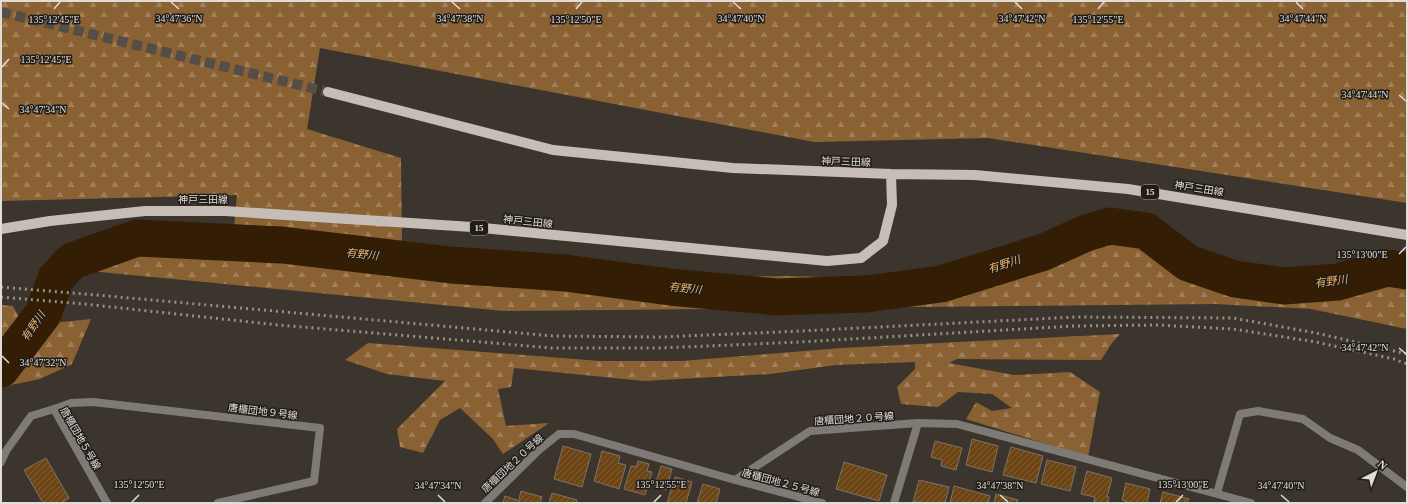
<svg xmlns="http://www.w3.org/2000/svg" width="1408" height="504" font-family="'Times New Roman','Noto Sans JP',serif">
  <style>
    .forest { fill: url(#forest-firs) }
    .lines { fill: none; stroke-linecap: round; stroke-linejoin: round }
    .river { stroke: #331e05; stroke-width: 37 }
    .building { fill: url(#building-hatch); stroke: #7c736b }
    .primary-tunnel { stroke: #554e46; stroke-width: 10; stroke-dasharray: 10 5; stroke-linecap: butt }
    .minor { stroke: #7e7b77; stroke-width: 8 }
    .primary { stroke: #c6beb6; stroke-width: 10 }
    .rail { stroke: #969089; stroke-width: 3; stroke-dasharray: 2 4; stroke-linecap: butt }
    .ticks { fill: none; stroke: #e1dcd7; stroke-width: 1.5 }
    .labels { text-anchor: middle; stroke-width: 3; stroke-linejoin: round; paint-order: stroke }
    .shield { fill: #201d19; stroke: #a7a39e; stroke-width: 1 }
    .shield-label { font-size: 9px; font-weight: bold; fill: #e1dcd7 }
    .street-label { font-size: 10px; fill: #e1dcd7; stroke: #201d19 }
    .water-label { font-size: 11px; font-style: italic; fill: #f1b36e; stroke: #201d19 }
    .ticks-label { font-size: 10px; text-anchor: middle; fill: #e1dcd7; stroke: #201d19; stroke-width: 3; stroke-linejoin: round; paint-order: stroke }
  </style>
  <defs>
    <pattern id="forest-firs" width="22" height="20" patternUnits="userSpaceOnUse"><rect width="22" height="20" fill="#8a6132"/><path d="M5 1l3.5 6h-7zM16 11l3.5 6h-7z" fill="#a07e59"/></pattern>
    <pattern id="building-hatch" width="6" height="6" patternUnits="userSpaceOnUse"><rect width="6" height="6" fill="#6d4514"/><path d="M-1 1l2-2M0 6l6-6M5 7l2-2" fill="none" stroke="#825f35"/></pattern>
  </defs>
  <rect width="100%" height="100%" fill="#3c352d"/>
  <!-- forest -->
  <path class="forest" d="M1 1H1407V203L988 138 814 142 320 48 307 129 401 158 402 243 740 277 790 276 882 279 978 263 1081 225 1091 214 1126 213 1152 223 1192 251 1239 272 1298 278 1340 273 1369 259 1392 255 1407 257V329L1311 309 1215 304 504 311 59 268 74 243 233 239 237 195 1 201Z
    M1 305 13 306 23 326 91 319 72 364 40 379 1 387Z
    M1120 334 1112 343 1101 360 957 359 949 363 1014 375 1070 372 1100 392 1088 457 966 419 976 402 992 411 1012 408 992 394 958 392 938 407 901 404 897 387 915 369V362L836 365 770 374 644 381 514 368 511 387 498 389 506 426 549 423 503 454 493 439 460 408 440 420 423 453 400 447 397 429 445 381 387 374 345 360 368 343 600 361H682L841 348Z"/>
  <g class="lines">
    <!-- river -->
    <path class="river" d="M1 369 43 314 56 278 72 261 137 238 282 245 451 265 565 273 670 287 777 297 866 294 941 284 1044 252 1086 233 1110 226 1146 231 1188 263 1235 279 1284 286 1338 282 1387 268 1407 271"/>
  </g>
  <!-- building -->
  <path class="building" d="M972 439 998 446 992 472 966 465Z
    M935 441 962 448 956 470 941 466 942 460 931 457Z
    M563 446 591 454 582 487 554 479Z
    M1011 447 1043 456 1036 483 1003 475Z
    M602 451 620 456 618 463 626 465 619 489 594 481Z
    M46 458 69 498 61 503H43L24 470Z
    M1047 460 1076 467 1070 491 1041 484Z
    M638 461 649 464 647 471 652 472 645 495 624 489 631 466 636 467Z
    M844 462 887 475 879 501 836 489Z
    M661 466 672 469 666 490 655 486Z
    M1087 471 1112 478 1107 497H1109L1108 503 1094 502 1095 497 1081 494Z
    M675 477 692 482 686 503H667Z
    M919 480 949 487 945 503 913 502Z
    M1126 483 1150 489 1147 503H1131L1122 500Z
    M703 484 720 489 716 503H697Z
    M954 486 990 496 988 503H950Z
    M521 491 542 497 540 503H518Z
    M1163 492 1189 499 1187 503H1160Z
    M552 493 577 500 576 503H549Z
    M996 494 1018 500 1017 503H994Z
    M505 496 517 500 516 503H503Z"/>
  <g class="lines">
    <!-- primary-tunnel -->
    <path class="primary-tunnel" d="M1 12 328 92"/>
    <!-- minor -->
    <path class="minor" d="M54 409 71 403 93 402 320 428 314 481 218 503
      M1 462 6 451 31 416 54 409 107 503
      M735 480 822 503
      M1217 493 1240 414 1258 411 1303 419 1330 438 1358 450 1407 487
      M485 503 539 450 559 434H574L735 480 810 431 918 423 957 424 1251 503
      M894 503 918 423"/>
    <!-- primary -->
    <path class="primary" d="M328 92 553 150 733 168 891 174 975 175 1128 189 1407 235
      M1 229 50 221 145 211H225L472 227 827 261 861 258 883 241 892 205 891 174"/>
    <!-- rail -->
    <path class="rail" d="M1 287 85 294 553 336 662 337 801 331 1076 317 1233 318 1316 333 1407 354
      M1 297 84 304 278 325 552 348H661L800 342 1074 326 1157 325 1233 329 1316 342 1394 359 1407 364"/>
  </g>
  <!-- ticks -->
  <path class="ticks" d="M171 2 179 9M452 2 460 9M733 2 741 9M1015 2 1022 9M1296 2 1303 9M54 9 60 2M576 9 582 2M1098 9 1104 2M2 67 9 59M1399 95 1406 101M2 103 9 109M1399 254 1406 247M1399 348 1406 354M2 356 9 363M438 495 445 502M1000 495 1008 502M1281 495 1289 502M132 502 139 495M654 502 661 495M1176 502 1183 495"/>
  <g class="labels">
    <!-- shield labels -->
    <g class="shield">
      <rect x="1141" y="185" width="18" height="14" rx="3"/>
      <rect x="470" y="221" width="18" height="14" rx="3"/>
    </g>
    <g class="shield-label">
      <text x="1150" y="195">15</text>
      <text x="479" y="231">15</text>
    </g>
    <!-- street labels -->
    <g class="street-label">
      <text transform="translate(846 161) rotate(2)" y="4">神戸三田線</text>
      <text transform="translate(1199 188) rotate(9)" y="4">神戸三田線</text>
      <text x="203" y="203">神戸三田線</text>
      <text transform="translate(528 221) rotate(6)" y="4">神戸三田線</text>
      <text transform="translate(263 411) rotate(7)" y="4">唐櫃団地９号線</text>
      <text transform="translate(854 418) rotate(-4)" y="4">唐櫃団地２０号線</text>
      <text transform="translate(81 438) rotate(60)" y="4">唐櫃団地５号線</text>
      <text transform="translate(512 463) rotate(-43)" y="4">唐櫃団地２０号線</text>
      <text transform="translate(781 482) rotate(15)" y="4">唐櫃団地２５号線</text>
    </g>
    <!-- water labels -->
    <g class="water-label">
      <text transform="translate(362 254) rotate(6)" y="4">有野川</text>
      <text transform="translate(1004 264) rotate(-18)" y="4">有野川</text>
      <text transform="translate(1331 281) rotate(-8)" y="4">有野川</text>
      <text transform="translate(685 288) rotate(6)" y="4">有野川</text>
      <text transform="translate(33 326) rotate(-56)" y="4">有野川</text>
    </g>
  </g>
  <g class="ticks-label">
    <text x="179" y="22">34°47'36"N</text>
    <text x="460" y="22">34°47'38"N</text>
    <text x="741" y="22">34°47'40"N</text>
    <text x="1022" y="22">34°47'42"N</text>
    <text x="1303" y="22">34°47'44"N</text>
    <text x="54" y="23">135°12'45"E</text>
    <text x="1098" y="23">135°12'55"E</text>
    <text x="576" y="23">135°12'50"E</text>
    <text x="46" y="63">135°12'45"E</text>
    <text x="1365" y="98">34°47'44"N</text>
    <text x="43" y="113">34°47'34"N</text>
    <text x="1362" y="258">135°13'00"E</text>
    <text x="1365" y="351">34°47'42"N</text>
    <text x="43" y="366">34°47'32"N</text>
    <text x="139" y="488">135°12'50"E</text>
    <text x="661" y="488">135°12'55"E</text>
    <text x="1183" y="488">135°13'00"E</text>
    <text x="438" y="489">34°47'34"N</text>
    <text x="1000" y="489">34°47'38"N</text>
    <text x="1281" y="489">34°47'40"N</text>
  </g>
  <!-- border -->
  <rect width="1408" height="504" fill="none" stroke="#e1dcd7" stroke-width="4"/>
  <!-- north arrow -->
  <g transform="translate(1376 472) rotate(42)" stroke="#201d19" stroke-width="3" paint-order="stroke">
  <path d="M0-3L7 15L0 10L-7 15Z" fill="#e1dcd7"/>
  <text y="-6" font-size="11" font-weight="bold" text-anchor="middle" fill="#e1dcd7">N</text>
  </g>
</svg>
